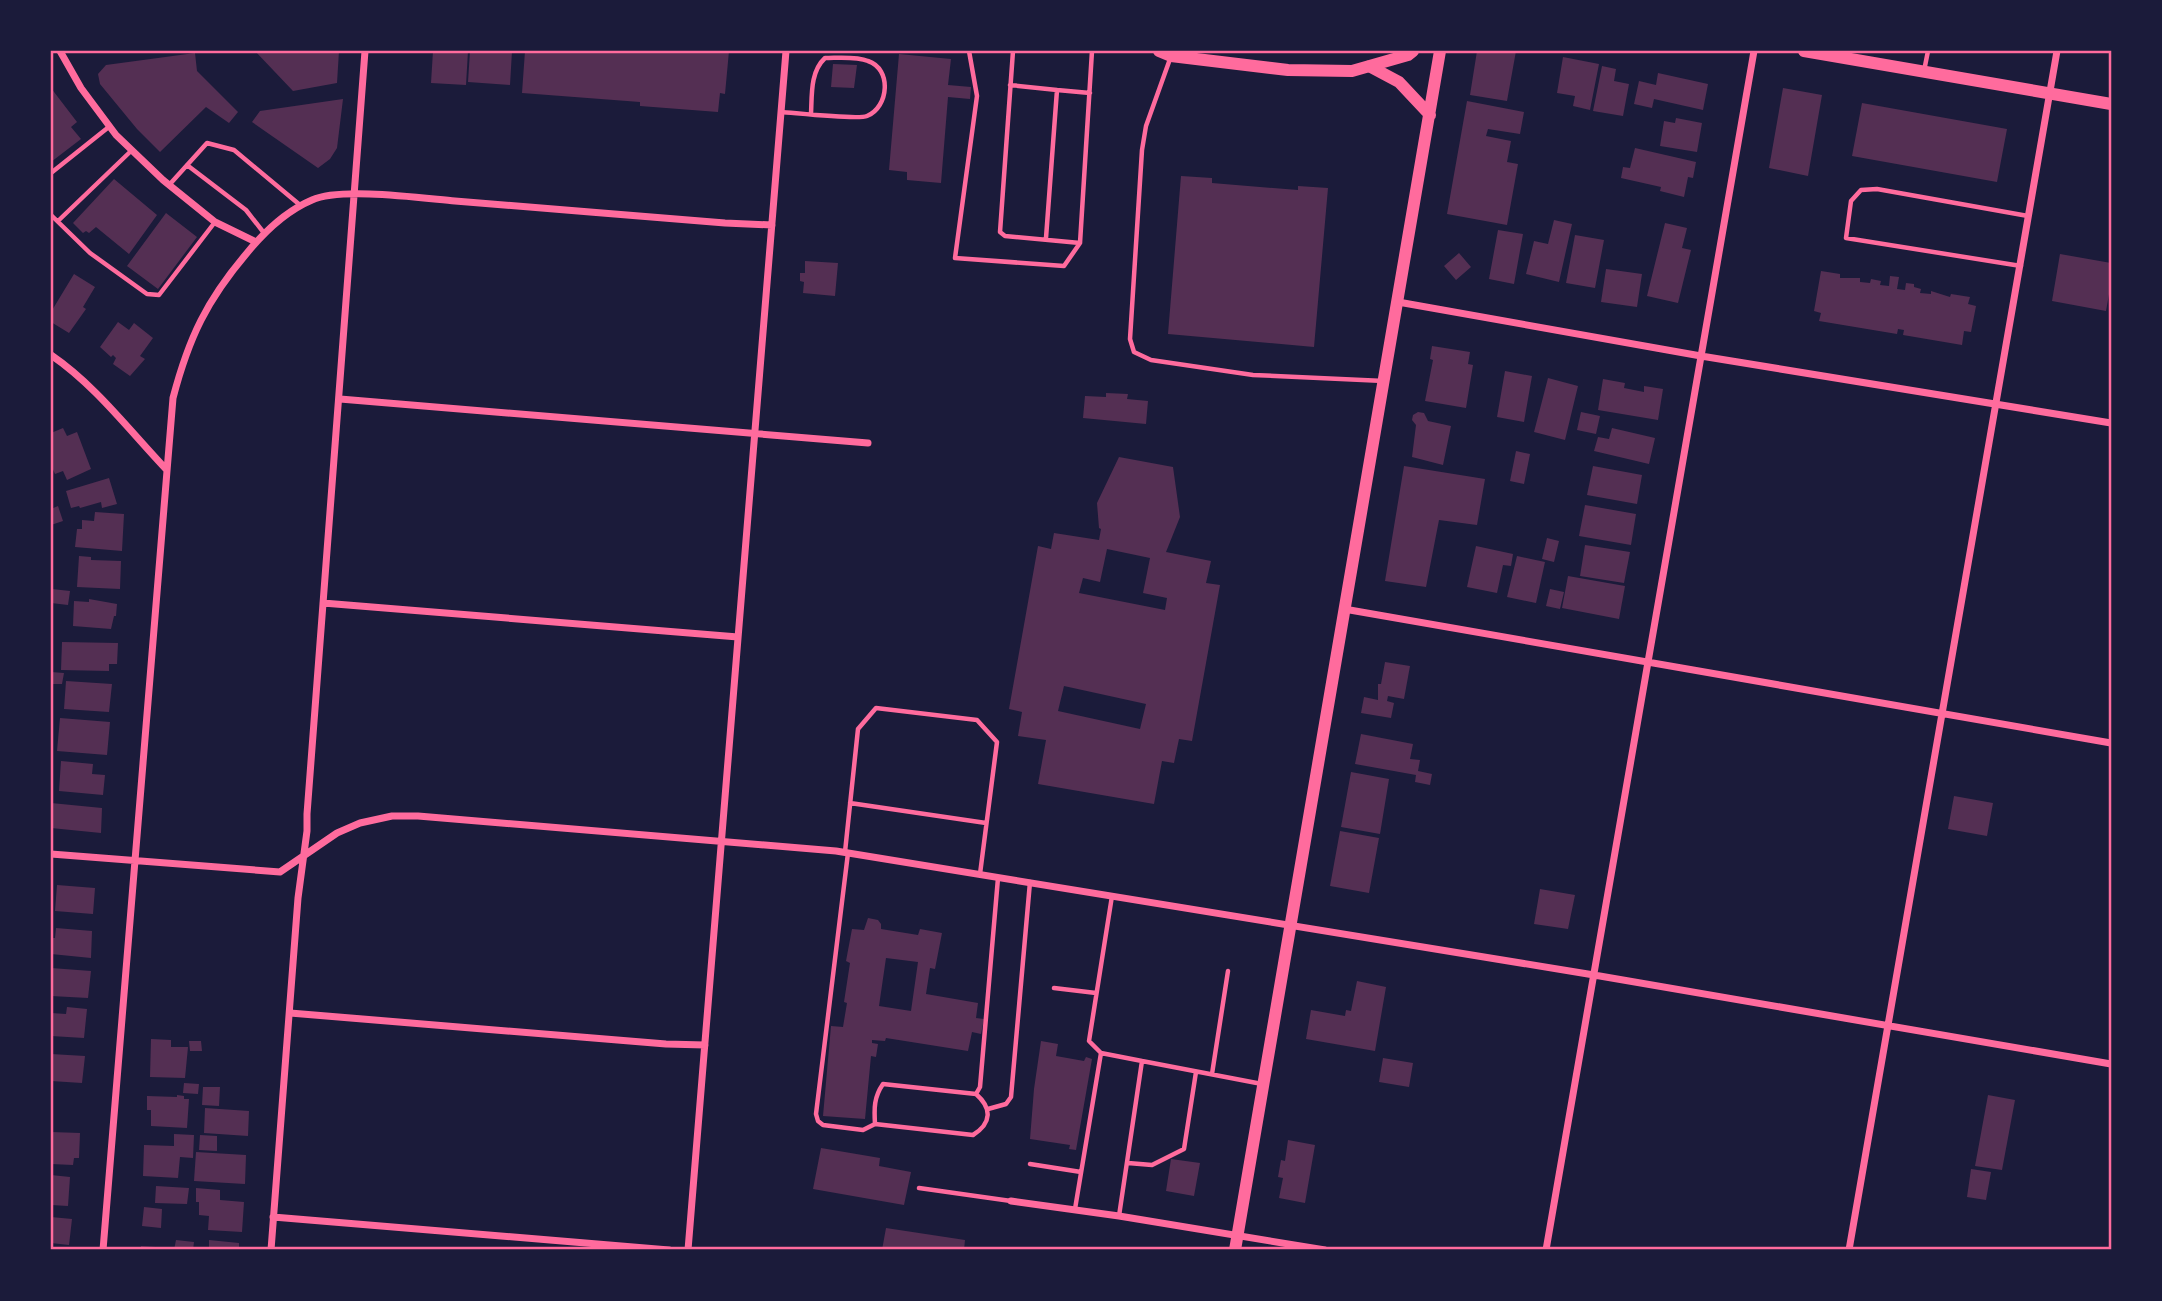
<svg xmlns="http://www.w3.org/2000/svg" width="2162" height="1301" font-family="'Sofia Sans Condensed',sans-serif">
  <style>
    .building { fill: #542f53; fill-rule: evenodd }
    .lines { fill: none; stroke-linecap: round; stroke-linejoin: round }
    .service { stroke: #ff6b9d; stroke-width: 4.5 }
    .minor { stroke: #ff6b9d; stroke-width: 7 }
    .tertiary { stroke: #ff6b9d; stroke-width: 12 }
    .neatline { fill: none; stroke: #ff6b9d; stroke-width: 2.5 }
  </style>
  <rect width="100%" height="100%" fill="#1b1b3a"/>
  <!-- building -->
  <path class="building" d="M255 51H339L337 83 293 91Z
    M433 51H468L466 85 431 83Z
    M470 51H512L510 85 468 82Z
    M525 51H729L725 94 720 93 718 112 640 106V102L522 93Z
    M1477 51H1516L1507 101 1470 95Z
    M195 53 197 71 238 112 229 123 206 107 160 152 137 129 100 84 98 74 106 65Z
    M899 54 951 59 948 85 971 87 970 99 948 97 941 183 907 180V172L889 170Z
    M1563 57 1599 64 1590 110 1573 106 1575 96 1557 93Z
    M833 64 857 65 854 88 831 87Z
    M1602 66 1616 69 1614 81 1629 84 1623 116 1593 111Z
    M1658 73 1708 84 1703 110 1654 99 1652 108 1634 104 1639 81 1656 85Z
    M51 88 77 122 71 127 81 139 51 162Z
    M1783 88 1822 95 1808 176 1769 168Z
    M343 99 337 148 330 159 318 168 252 122 260 111Z
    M1467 101 1524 112 1520 134 1488 129 1486 136 1511 141 1507 162 1518 164 1507 225 1447 214Z
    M1862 103 2007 129 1997 182 1852 156Z
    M1676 118 1702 123 1697 152 1660 146 1664 121 1675 123Z
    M1635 148 1696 162 1693 178 1688 177 1684 197 1660 191 1661 187 1621 178 1623 167 1630 168Z
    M1181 176 1212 178V183L1298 190V186L1328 188 1314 347 1168 334Z
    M114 179 157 215 129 254 96 227 89 233 86 231 83 233 73 223Z
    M166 213 197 237 158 289 127 266Z
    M1554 220 1572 224 1559 282 1526 274 1534 241 1548 244Z
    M1665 223 1687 228 1682 248 1691 250 1678 303 1647 296Z
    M1498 230 1523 234 1514 284 1489 279Z
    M1575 235 1604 240 1595 288 1566 283Z
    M1459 253 1471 267 1456 280 1444 266Z
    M2060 254 2111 263V283L2106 311 2052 301Z
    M805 261 838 263 835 296 803 293 804 282 800 281V273H805Z
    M1606 269 1642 274 1637 307 1601 302Z
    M1821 271 1840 274V278H1860V282L1870 283 1871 279 1881 281 1880 285 1889 286 1890 276 1899 277 1897 289 1905 290 1906 283 1914 284V287L1921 289 1920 293 1931 294V291L1950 297 1951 294 1970 297 1968 304 1976 306 1971 332 1964 331 1962 345 1903 335 1904 330 1898 329 1897 334 1819 321 1821 313 1814 311Z
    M74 274 95 287 83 307 86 309 69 333 51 322V312Z
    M118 322 129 330 134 323 153 338 140 356 145 359 130 376 113 364 116 358 113 355 111 357 100 347Z
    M1432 346 1470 352 1468 364 1473 365 1466 408 1425 401 1433 360 1430 359Z
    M1505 371 1532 376 1524 422 1497 417Z
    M1548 378 1578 386 1565 440 1534 432Z
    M1603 379 1625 383 1624 388 1644 392V386L1663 389 1658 420 1598 410Z
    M1106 393 1128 394 1127 399 1148 401 1146 424 1083 418 1085 396 1106 397Z
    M1418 412 1424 413 1428 421 1451 426 1443 465 1412 457 1416 425 1412 420 1413 415Z
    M1581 412 1600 416 1596 434 1577 430Z
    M63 428 67 436 77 432 91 469 67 480 63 471 55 474 51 465V433Z
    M1612 428 1655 438 1649 464 1594 451 1598 437 1609 439Z
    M1516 451 1530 454 1524 484 1510 481Z
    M1119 457 1173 467 1180 517 1166 552 1211 561 1206 583 1220 585 1192 741 1179 739 1174 763 1162 761 1154 804 1038 784 1046 740 1018 736 1022 712 1009 709 1038 546 1051 549 1054 533 1099 540 1101 529 1099 528 1097 503ZM1107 549 1150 558 1143 593 1167 598 1165 610 1079 593 1083 578 1100 582ZM1064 686 1146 704 1140 729 1058 711Z
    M1404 466 1485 479 1477 525 1439 520 1426 587 1385 581Z
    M1593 466 1642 475 1637 504 1587 495Z
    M109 478 117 504 102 508 101 502 80 508 79 506 71 508 66 491Z
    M1585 505 1636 514 1631 545 1579 536Z
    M58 506 63 521 51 525V509Z
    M95 512 124 514 122 551 75 547 77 529H82V520L94 521Z
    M1547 538 1559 541 1554 562 1542 559Z
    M1585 545 1630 552 1624 583 1580 576Z
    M1476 546 1513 554 1511 566 1503 565 1497 593 1467 587Z
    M79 556 91 557V560L121 561 120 589 77 587Z
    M1517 556 1545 562 1536 603 1507 597Z
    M1568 576 1625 586 1619 619 1562 608Z
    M52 589 70 591 68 605 51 603Z
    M1550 589 1564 592 1560 609 1546 606Z
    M89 599 117 604 116 616H114L111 629 73 626 74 601 89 602Z
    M62 642 118 643 117 664H109V671L61 670Z
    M1385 662 1410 666 1404 699 1388 696 1387 701 1394 703 1391 718 1361 713 1364 697 1378 700V684H1381Z
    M51 672 64 673 62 684H51Z
    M66 681 112 684 109 712 64 709Z
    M60 718 110 722 107 755 57 751Z
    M1361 734 1413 744 1410 759 1420 760 1418 771 1432 774 1430 785 1415 782 1416 775 1355 764Z
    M61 761 93 764 92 774 105 775 103 795 59 791Z
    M1351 772 1389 779 1380 834 1341 827Z
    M1954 796 1993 803 1987 836 1948 829Z
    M51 803 102 808 101 833 51 828Z
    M1340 831 1379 838 1369 893 1330 886Z
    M57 885 95 888 93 914 55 911Z
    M1540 889 1575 895 1568 929 1534 924Z
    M868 918 878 920 881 924V929L918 935 920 929 942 933 935 969 930 968 926 994 978 1003 976 1018 984 1019 981 1034 972 1032 968 1051 886 1038 885 1041 872 1040V1043L878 1044 876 1057 871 1056 865 1119 823 1116 831 1026 843 1027 847 1003 844 1002 850 963 846 961 852 929 864 930ZM886 958 918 962 911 1011 879 1006Z
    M56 928 92 931 91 958 51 954V938H55Z
    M51 968 91 971 88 998 51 996Z
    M1357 981 1386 987 1375 1051 1306 1039 1311 1010 1345 1016 1346 1010 1351 1011Z
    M67 1007 87 1009 84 1038 51 1036V1013L66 1014Z
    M151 1039 171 1040V1047H188L185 1078 150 1077Z
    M189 1041H201L202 1051H190Z
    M1041 1041 1058 1044 1056 1056 1084 1061 1086 1057 1092 1059 1076 1150 1069 1149 1070 1145 1030 1139 1034 1089Z
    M51 1054 85 1056 82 1083 51 1081Z
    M1383 1058 1413 1063 1409 1087 1379 1082Z
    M184 1083 199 1084 198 1094 183 1093Z
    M203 1087H220L219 1106 202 1105Z
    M177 1095 184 1096V1099H189L187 1128 151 1126V1110H147V1096L177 1097Z
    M1988 1095 2015 1100 2002 1170 1975 1166Z
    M205 1108 249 1111 248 1136 204 1133Z
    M51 1132 80 1133 79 1158H74L73 1165 51 1164Z
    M174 1134 194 1135 193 1158 180 1157 178 1178 143 1176 144 1145 174 1146Z
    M200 1135 217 1136V1151L199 1150Z
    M1288 1140 1315 1145 1305 1203 1279 1198 1283 1178 1278 1177 1281 1160 1285 1161Z
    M821 1148 880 1158 879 1166 911 1172 904 1205 813 1189Z
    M196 1152 246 1155 245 1184 194 1181Z
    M1171 1159 1200 1163 1194 1196 1166 1191Z
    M1971 1169 1991 1172 1986 1200 1967 1197Z
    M51 1175 70 1177 68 1206 51 1205Z
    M156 1186 189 1188 187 1204 155 1203Z
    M196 1188 220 1190V1200L244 1202 242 1232 208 1230 209 1216 199 1215V1202H196Z
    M144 1207 162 1209 161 1228 142 1226Z
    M51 1217 72 1219 69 1245 51 1243Z
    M886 1228 965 1240 964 1250H882Z
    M176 1240 194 1242 193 1250H174Z
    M209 1240 239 1243V1250H209Z
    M141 1246 170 1248V1250H140Z"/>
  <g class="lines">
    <!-- service -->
    <path class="service" d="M969 51 977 96 955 258 1064 266 1080 243
      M1013 51 1000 232 1005 236 1080 243 1092 51
      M1170 59 1146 126 1142 150 1130 339 1134 352 1151 360 1253 375 1384 381
      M1924 71 1928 51
      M1010 85 1057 90 1046 238
      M1057 90 1090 93
      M781 112C796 113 858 120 867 116 889 107 892 69 868 61 856 56 838 58 825 58 810 72 812 95 811 114
      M187 165 246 210 264 233
      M51 173 110 126
      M170 184 207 143 234 150 300 205
      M51 215 90 253 147 294 159 295 215 222
      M58 221 131 151
      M2021 266 1846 238 1851 201 1861 190 1877 189 2028 216
      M850 803 986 823
      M845 852 858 729 876 708 977 720 997 742 980 874
      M848 853 816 1114 818 1121 823 1125 863 1130 875 1124 973 1135C992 1123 992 1108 976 1094L883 1084C874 1097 874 1108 875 1124
      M1054 988 1096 993
      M1101 1053 1089 1041 1112 896
      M1142 1061 1262 1084
      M1212 1074 1228 971
      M976 1094 980 1087 998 878
      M988 1109 1006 1104 1011 1097 1030 882
      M1128 1163 1152 1165 1184 1149 1196 1072
      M1030 1164 1081 1172
      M919 1188 1011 1201
      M1075 1209 1101 1053 1142 1061 1119 1216"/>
    <!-- minor -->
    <path class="minor" d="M60 51 81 88 116 135 163 180 215 222 256 242
      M1398 302 1701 356 2111 423
      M51 355C95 385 129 430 166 469
      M340 399 868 443
      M323 603 738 637
      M1344 609 2111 743
      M51 854 280 872 337 833 360 823 392 816H418L836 851 1594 975 2111 1064
      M290 1013 666 1044 705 1045
      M1011 1201 1119 1216 1325 1250
      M273 1217 669 1250
      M103 1250 173 398C189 337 207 300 247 253 265 231 286 211 312 200 341 187 421 198 455 201 545 208 635 216 725 223L772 225
      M271 1250 298 898 307 831V814L365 51
      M688 1250 786 51
      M1546 1250 1754 51
      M1849 1250 2057 51"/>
    <!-- tertiary -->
    <path class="tertiary" d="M1159 51 1171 56 1288 70 1352 71 1408 55 1413 51
      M1804 51 2111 104
      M1369 66 1399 82 1430 115
      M1235 1250 1440 51"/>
  </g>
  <!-- border -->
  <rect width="2162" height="1301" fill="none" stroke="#1b1b3a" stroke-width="105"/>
  <rect x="52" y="52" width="2058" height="1196" class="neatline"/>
</svg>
